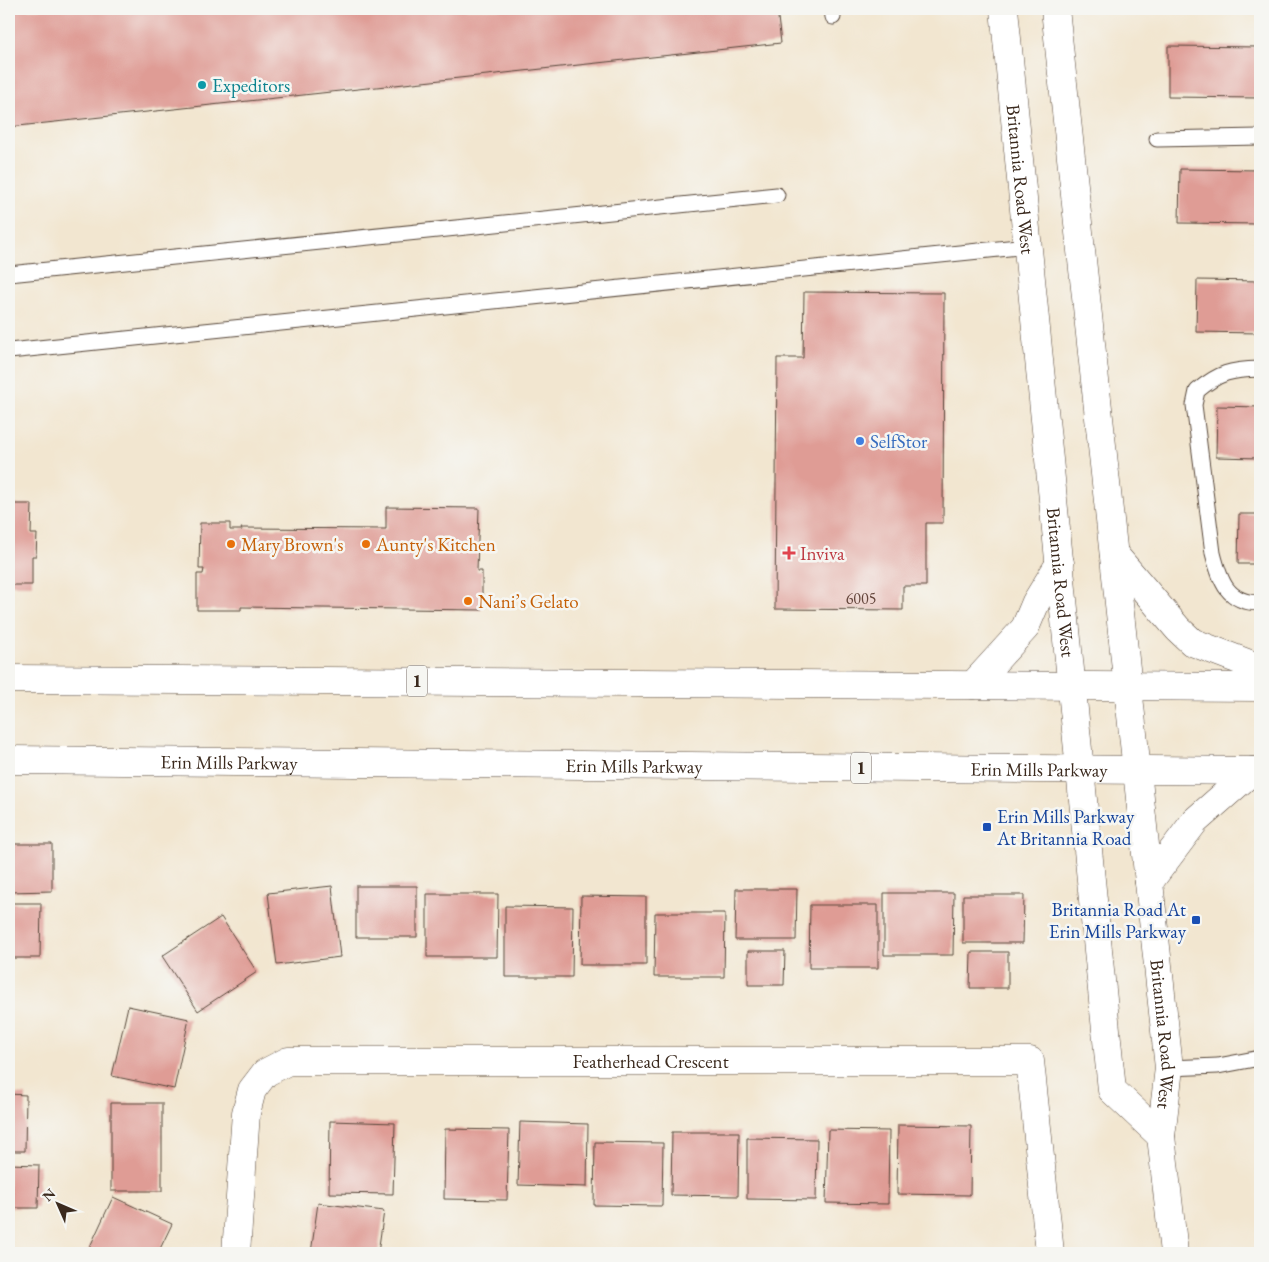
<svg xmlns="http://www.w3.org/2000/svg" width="1269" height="1262" font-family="'EB Garamond',serif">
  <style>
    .building { fill: #df9c95 }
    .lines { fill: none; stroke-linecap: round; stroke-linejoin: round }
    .service-casing { stroke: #564639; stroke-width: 17 }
    .minor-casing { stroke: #564639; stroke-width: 29 }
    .secondary-casing { stroke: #564639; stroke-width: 29 }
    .primary-casing { stroke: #564639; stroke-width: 29 }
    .service { stroke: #fff; stroke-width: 15 }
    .minor { stroke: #fff; stroke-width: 28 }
    .secondary { stroke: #fff; stroke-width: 28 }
    .primary { stroke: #fff; stroke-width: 28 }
    .culture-dot { fill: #0f9aa8; stroke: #f6f6f2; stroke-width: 2 }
    .shop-dot { fill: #3f7fe0; stroke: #f6f6f2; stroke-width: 2 }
    .food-dot { fill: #e8710a; stroke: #f6f6f2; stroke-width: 2 }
    .health-dot { fill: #e0444e; stroke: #f6f6f2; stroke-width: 2 }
    .transit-dot { fill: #1a4fb4; stroke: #f6f6f2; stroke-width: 2 }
    .labels { text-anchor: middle; stroke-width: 5; stroke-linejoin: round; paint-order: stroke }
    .number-label { font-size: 16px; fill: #64463c }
    .shield { fill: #f6f6f2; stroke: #73675e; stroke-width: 1 }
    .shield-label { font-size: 18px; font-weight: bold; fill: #3b2a1e }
    .culture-label { font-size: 19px; fill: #0d838f; stroke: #f6f6f2; text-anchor: start }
    .street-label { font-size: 19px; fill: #3b2a1e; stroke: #f6f6f2 }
    .shop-label { font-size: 19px; fill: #366cbe; stroke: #f6f6f2; text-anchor: start }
    .food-label { font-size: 19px; fill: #c56008; stroke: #f6f6f2; text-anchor: start }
    .health-label { font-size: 19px; fill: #be3a42; stroke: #f6f6f2; text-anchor: start }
    .transit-label { font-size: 19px; fill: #164399; stroke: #f6f6f2; text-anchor: start }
  </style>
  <rect width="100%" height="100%" fill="#f6f6f2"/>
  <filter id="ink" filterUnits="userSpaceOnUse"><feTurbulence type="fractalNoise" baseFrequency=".02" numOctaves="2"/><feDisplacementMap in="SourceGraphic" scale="10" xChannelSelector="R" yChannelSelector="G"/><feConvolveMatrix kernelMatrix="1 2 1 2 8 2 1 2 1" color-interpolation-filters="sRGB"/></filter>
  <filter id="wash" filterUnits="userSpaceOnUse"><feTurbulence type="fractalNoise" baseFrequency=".0096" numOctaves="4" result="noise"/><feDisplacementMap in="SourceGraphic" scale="20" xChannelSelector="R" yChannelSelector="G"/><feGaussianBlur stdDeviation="1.12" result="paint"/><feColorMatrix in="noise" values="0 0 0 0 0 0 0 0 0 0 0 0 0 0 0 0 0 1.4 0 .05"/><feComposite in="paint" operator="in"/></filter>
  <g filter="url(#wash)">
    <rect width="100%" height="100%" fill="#f2e6d0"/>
    <g id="blocks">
      <!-- building -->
      <path class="building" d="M9 9H777L781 43 9 127Z
        M1168 46 1260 47V98L1168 97Z
        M1180 169 1260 170V224L1179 223Z
        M1197 280 1260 281V333L1196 332Z
        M804 292 944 293 943 523H926V586H903V610L775 609 777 358H803Z
        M1217 406 1260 407V458L1216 457Z
        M9 504H32L31 534H37L36 556H32V585H9Z
        M386 507 479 508 477 571H482V610L241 607V610H197V574H203L204 569H199L200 523H230V530H242L241 528 386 529Z
        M1239 514H1260V564H1238Z
        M9 844H52V891L9 892Z
        M332 886 340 957 277 965 268 893Z
        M356 886H417V937H356Z
        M736 889H797L796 940H735Z
        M884 893H954L953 955H884Z
        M427 894H498L497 957H427Z
        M963 895H1024L1023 943H963Z
        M581 896 646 897V965H580Z
        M9 903H41L40 958H9Z
        M810 905H878V968H809Z
        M505 906 573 907 572 977H505Z
        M655 913H725L724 977H654Z
        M221 917 257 972 198 1011 162 956Z
        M748 951H785L784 985H748Z
        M971 952H1008V988H970Z
        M128 1006 189 1019 174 1089 112 1076Z
        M9 1033H12V1084H9Z
        M9 1094 26 1095 25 1151H9Z
        M111 1103H162V1191H111Z
        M330 1121 395 1123 393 1194 329 1193Z
        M520 1122 588 1124 587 1187 518 1185Z
        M898 1125 971 1126 970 1195 897 1194Z
        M445 1129 509 1130 507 1200 444 1199Z
        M828 1130 889 1131 888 1204 826 1203Z
        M672 1132H739L738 1196 671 1195Z
        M747 1138 817 1139 816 1200 747 1199Z
        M595 1142 663 1143 662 1206 594 1205Z
        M9 1164 39 1165 38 1208H9Z
        M113 1197 172 1224 158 1253H87Z
        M318 1203 384 1211 378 1253H311Z"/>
    </g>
  </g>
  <g filter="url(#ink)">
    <use href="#blocks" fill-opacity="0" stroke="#564639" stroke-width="1"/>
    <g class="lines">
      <defs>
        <path id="service" d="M832 9 833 17
          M1157 139 1260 137
          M9 274 777 195
          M9 351 1028 246
          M1260 369C1230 370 1220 372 1197 391L1194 405 1213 553C1220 581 1227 603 1260 603
          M1169 1068 1218 1066 1260 1058"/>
        <g id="minor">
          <path id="s1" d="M236 1253 246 1113 252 1090 265 1073 288 1061H1030L1050 1253"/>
        </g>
        <g id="secondary">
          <path id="s2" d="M1004 9 1112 1090 1161 1136"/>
          <path id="s3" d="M1055 9 1169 1068 1161 1136 1174 1253"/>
          <path d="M1114 554 1178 629 1192 642 1260 668"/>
          <path d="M973 685 1025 628 1036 602 1060 563"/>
          <path d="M1149 882 1195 821 1252 771"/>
        </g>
        <g id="primary">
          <path d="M9 679 1260 687"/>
          <path id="s4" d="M9 760 1260 771"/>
        </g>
      </defs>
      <!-- service casing -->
      <use href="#service" class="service-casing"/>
      <!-- minor casing -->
      <use href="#minor" class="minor-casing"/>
      <!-- secondary casing -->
      <use href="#secondary" class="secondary-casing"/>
      <!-- primary casing -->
      <use href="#primary" class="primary-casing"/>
      <!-- service -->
      <use href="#service" class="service"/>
      <!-- minor -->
      <use href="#minor" class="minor"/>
      <!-- secondary -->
      <use href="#secondary" class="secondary"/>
      <!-- primary -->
      <use href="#primary" class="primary"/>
    </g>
  </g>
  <!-- markers -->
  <circle class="culture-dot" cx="202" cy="85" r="5"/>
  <circle class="shop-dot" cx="860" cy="441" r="5"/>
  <g class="food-dot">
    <circle cx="231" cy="544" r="5"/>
    <circle cx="366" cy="544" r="5"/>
    <circle cx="468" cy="601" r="5"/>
  </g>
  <path class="health-dot" d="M786.5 545.5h5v5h5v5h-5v5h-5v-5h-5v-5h5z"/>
  <g class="transit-dot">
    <rect x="982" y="822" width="10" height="10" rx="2.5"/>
    <rect x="1191" y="915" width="10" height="10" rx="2.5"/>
  </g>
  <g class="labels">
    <!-- number labels -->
    <g class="number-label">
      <text x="861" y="604">6005</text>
    </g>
    <!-- shield labels -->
    <g class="shield">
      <rect x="407" y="665.5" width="20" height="31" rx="4"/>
      <rect x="851" y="752.5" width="20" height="31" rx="4"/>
    </g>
    <g class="shield-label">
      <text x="417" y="687">1</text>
      <text x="861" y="774">1</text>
    </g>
    <!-- culture labels -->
    <g class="culture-label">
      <text x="212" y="92">Expeditors</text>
    </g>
    <!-- street labels -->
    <g class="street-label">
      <text dy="7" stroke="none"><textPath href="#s2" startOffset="171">Britannia Road West</textPath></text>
      <text dy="7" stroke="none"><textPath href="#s2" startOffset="576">Britannia Road West</textPath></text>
      <text dy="7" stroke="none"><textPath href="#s4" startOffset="220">Erin Mills Parkway</textPath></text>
      <text dy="7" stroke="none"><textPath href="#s4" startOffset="625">Erin Mills Parkway</textPath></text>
      <text dy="7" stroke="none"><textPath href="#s4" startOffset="1030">Erin Mills Parkway</textPath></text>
      <text dy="7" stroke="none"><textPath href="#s3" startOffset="1031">Britannia Road West</textPath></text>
      <text dy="7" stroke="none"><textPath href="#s1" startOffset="574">Featherhead Crescent</textPath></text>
    </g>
    <!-- shop labels -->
    <g class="shop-label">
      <text x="870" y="448">SelfStor</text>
    </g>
    <!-- food labels -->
    <g class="food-label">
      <text x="241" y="551">Mary Brown's</text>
      <text x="376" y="551">Aunty's Kitchen</text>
      <text x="478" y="608">Nani’s Gelato</text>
    </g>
    <!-- health labels -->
    <g class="health-label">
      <text x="800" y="560">Inviva</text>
    </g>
    <!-- transit labels -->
    <g class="transit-label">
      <text x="997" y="823">Erin Mills Parkway<tspan x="997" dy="22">At Britannia Road</tspan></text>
      <text x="1186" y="916" text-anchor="end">Britannia Road At<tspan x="1186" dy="22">Erin Mills Parkway</tspan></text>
    </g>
  </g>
  <!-- margin -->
  <rect width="1269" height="1262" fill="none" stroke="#f6f6f2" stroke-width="30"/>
  <!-- north arrow -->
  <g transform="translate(58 1204) rotate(315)" stroke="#f6f6f2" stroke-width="4" paint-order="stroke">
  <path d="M0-4L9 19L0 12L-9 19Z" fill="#3b2a1e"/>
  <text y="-8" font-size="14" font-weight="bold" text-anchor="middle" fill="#3b2a1e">N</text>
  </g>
</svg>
